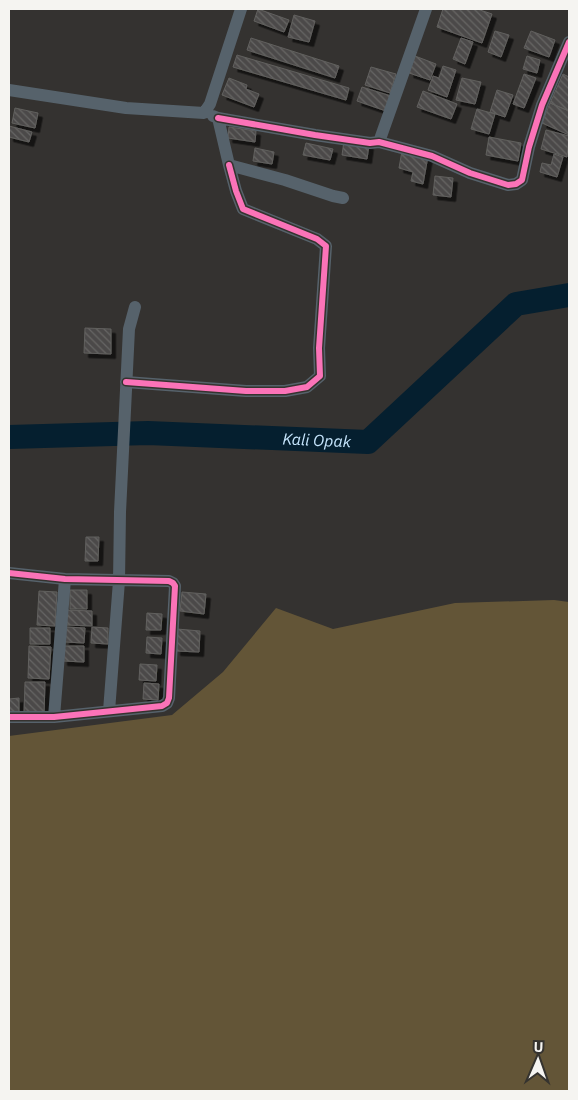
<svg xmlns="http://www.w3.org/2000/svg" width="578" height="1100" font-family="'IBM Plex Sans',sans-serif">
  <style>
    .green { fill: #635537 }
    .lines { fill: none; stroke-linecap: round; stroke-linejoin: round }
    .river { stroke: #051f2f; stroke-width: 24 }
    .building { fill: url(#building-back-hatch); stroke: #61605e; filter: url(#shadow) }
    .street { stroke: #56626b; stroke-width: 12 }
    .cycleway-casing { stroke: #35332f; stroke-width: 9 }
    .cycleway { stroke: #fb73b8; stroke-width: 6 }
    .labels { text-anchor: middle; stroke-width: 4; stroke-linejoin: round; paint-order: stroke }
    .water-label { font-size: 16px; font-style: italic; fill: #c7e6fd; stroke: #35332f }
  </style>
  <defs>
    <pattern id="building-back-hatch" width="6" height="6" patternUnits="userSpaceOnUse" patternTransform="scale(1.25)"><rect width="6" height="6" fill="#4c4a49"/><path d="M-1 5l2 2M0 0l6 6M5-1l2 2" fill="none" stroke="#666564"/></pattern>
    <filter id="shadow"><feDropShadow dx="4.5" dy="4.5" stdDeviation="0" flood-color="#0009"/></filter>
  </defs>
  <rect width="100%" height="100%" fill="#343230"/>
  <!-- green -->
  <path class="green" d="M554 600 569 602V1091H9V736L172 715 223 672 276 608 333 629 455 603Z"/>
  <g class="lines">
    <!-- river -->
    <path class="river" id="s1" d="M9 437 148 433 368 442 516 304 569 295"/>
  </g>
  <!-- building -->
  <path class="building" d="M258 9 289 20 284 32 254 21Z
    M443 9H477L492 14 482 43 437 27Z
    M294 15 315 21 309 42 288 37Z
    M495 31 509 35 501 57 488 52Z
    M531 31 555 40 549 57 524 48Z
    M251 38 339 66 335 78 247 50Z
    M461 38 473 42 465 64 453 59Z
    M237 55 349 88 346 100 233 67Z
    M415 56 436 64 430 80 409 73Z
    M527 56 540 60 537 73 523 69Z
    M443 66 456 70 447 97 428 90 433 76 439 78Z
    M371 67 396 74 390 93 365 85Z
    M524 74 536 78 524 108 513 104Z
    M563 74 569 77V111L550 103Z
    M229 78 247 85 246 89 259 94 254 107 222 95Z
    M462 78 481 82 475 104 456 100Z
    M362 87 391 96 386 111 357 101Z
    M497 90 513 95 505 117 490 112Z
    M423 91 457 104 451 119 417 107Z
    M550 103 569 111V135L542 123Z
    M15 108 38 113 35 128 12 123Z
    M477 109 495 114 489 134 471 129Z
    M9 126 32 132 29 142 9 137Z
    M229 127 256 131 255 142 228 138Z
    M546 130 569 136 567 157 541 149Z
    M489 137 521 143 518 161 486 155Z
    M344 141 369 145 367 159 342 155Z
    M306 143 333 149 330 160 303 155Z
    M255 148 274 152 272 164 253 161Z
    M402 151 428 156 423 184 411 181 413 172 399 168Z
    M554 154 563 157 557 177 540 172 542 163 551 165Z
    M435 176 453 178 451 197 433 195Z
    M85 328 111 329V354L84 353Z
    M86 537H99L98 561H85Z
    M70 590H87V609H70Z
    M39 591 57 592 55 626 37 625Z
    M182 592 206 594 204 614 180 611Z
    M66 610 92 611V626L66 625Z
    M147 613 162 614 161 630H146Z
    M65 627 85 628 84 643 65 642Z
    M92 627 108 628V644L91 643Z
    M30 628H50V644H30Z
    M177 629 200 631 199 652 176 651Z
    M147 637 162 638 161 654 146 653Z
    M29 646 51 647 49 679 28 678Z
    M63 646H84V662L63 661Z
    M140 664 157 665 156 681 139 680Z
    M25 682H45L44 715H24Z
    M144 683 159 684 158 700 143 699Z
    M19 698V712H9V699Z"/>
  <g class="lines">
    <!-- street -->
    <path class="street" d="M9 90 126 108 204 113 210 104 241 9
      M213 116 218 118 229 165 285 180 333 196 343 198
      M218 118 315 135 370 143 379 142 432 156 470 173 508 185 516 184 522 180 529 147 542 105 569 42
      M379 142 426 9
      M126 382 246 391H285L307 387 320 376 319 348 326 246 317 239 243 209 236 191 229 165
      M9 573 65 579 169 581 173 583 175 586 169 698 167 703 162 706 54 717H9
      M109 711 119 581 120 512 129 329 135 307
      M54 717 65 579"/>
    <defs>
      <path id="cycleway" d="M218 118 315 135 370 143 379 142 432 156 470 173 508 185 516 184 522 180 529 147 542 105 569 42
        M126 382 246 391H285L307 387 320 376 319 348 326 246 317 239 243 209 236 191 229 165
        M9 573 65 579 169 581 173 583 175 586 169 698 167 703 162 706 54 717H9"/>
    </defs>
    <!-- cycleway casing -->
    <use href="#cycleway" class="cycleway-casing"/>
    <!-- cycleway -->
    <use href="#cycleway" class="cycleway"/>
  </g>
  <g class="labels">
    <!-- water labels -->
    <g class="water-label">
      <text dy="6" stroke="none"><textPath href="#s1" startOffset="308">Kali Opak</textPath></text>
    </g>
  </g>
  <!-- border -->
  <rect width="578" height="1100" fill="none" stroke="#f5f4f1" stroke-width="20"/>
  <!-- north arrow -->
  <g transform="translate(538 1060) rotate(2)" stroke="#35332f" stroke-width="4" paint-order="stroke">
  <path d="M0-4L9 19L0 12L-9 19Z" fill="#f5f4f1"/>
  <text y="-8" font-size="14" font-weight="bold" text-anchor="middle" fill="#f5f4f1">U</text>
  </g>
</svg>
